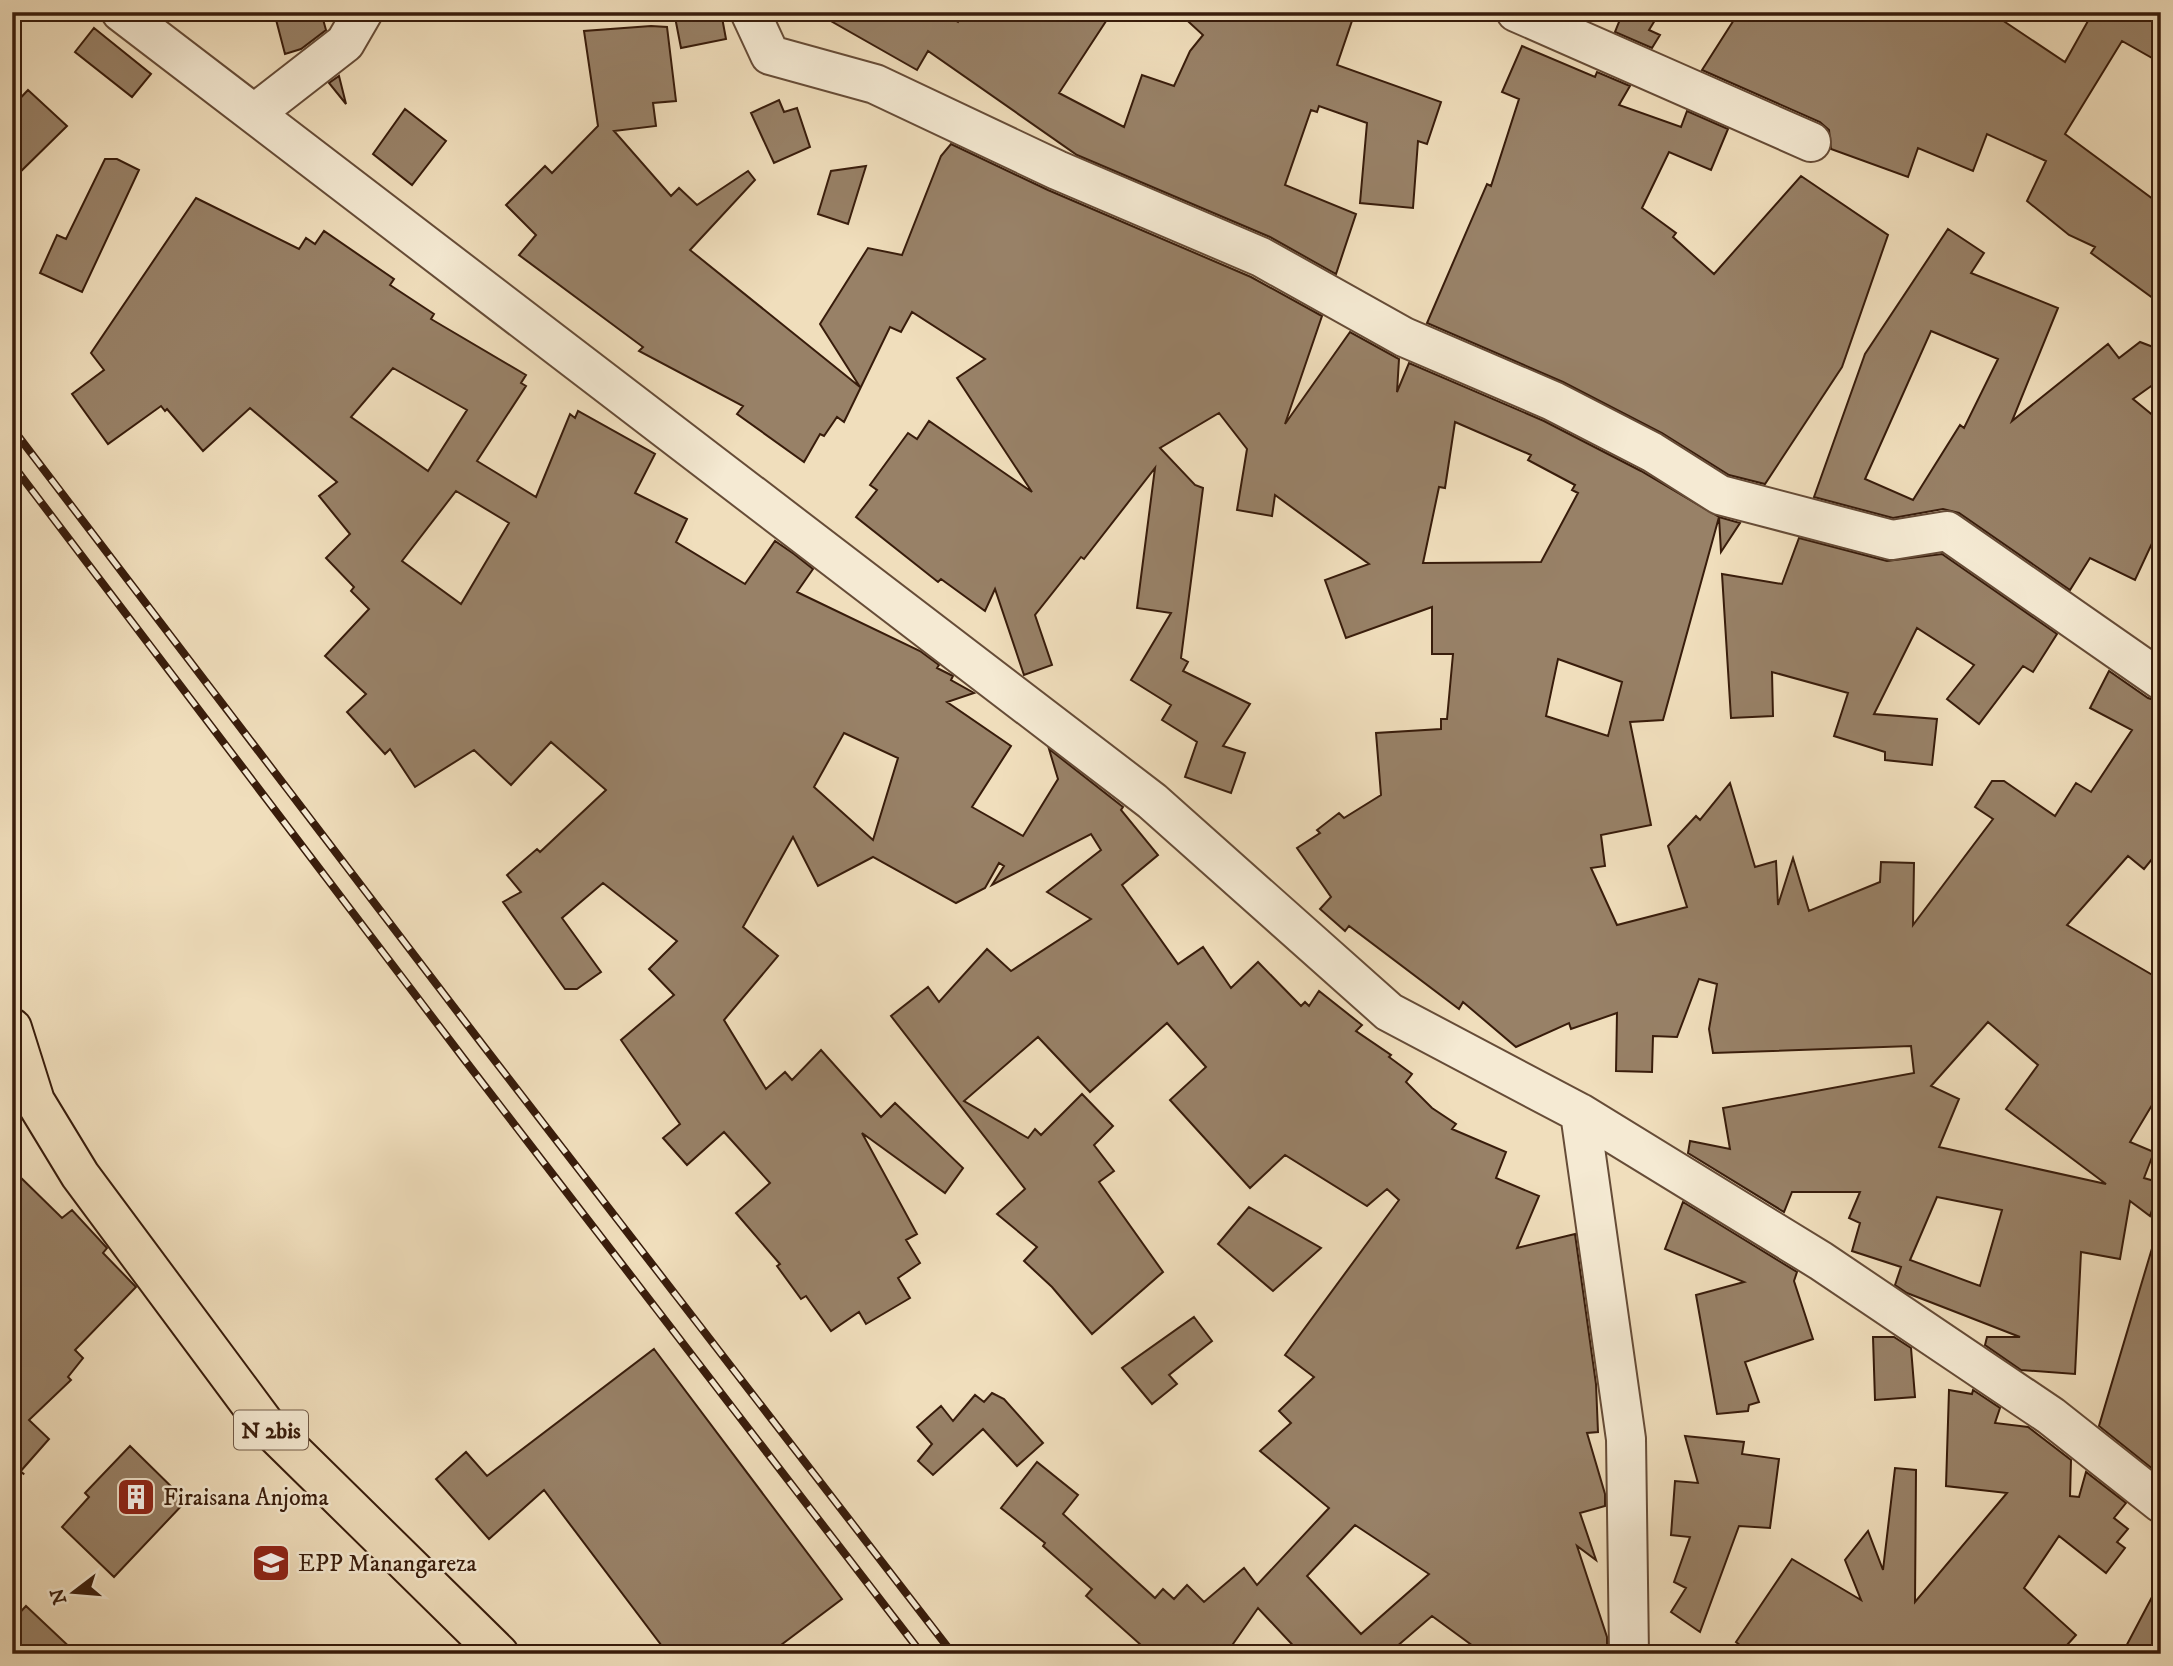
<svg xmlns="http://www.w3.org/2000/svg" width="2173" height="1666" font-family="'IM FELL DW Pica',serif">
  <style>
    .building { fill: #988167; stroke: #381c0b; stroke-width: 2; fill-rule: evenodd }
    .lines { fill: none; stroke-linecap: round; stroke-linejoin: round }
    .minor-casing { stroke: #664c37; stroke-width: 42 }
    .primary-casing { stroke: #381c0b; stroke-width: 42 }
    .path { stroke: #381c0b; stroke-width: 4.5; stroke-dasharray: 2 3.5; stroke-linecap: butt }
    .minor { stroke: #f5ead3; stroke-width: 38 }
    .primary { stroke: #f0debc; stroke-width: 38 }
    .rail-casing { stroke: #381c0b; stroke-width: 8 }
    .rail { stroke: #f5ead3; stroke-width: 5; stroke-dasharray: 16; stroke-linecap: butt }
    .labels { text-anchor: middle; stroke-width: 5; stroke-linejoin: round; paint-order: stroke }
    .shield { fill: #f5ead3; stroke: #715a47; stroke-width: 2 }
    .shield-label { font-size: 23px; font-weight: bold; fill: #381c0b }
    .poi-label { font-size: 24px; fill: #381c0b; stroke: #f5ead3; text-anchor: start }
  </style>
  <rect width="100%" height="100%" fill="#f0debc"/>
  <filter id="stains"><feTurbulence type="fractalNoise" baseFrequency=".00286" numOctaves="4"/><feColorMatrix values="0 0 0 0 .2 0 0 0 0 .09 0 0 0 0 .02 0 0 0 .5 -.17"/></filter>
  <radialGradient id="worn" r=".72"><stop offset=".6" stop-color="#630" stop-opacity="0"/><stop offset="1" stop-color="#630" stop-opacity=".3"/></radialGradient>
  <!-- building -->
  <path class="building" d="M274 12H321L326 30 301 49 285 54Z
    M674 12H721L726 39 681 48Z
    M815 12H941L958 22 964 12H1112L1059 93 1124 127 1142 75 1174 86 1190 51 1203 35 1178 12H1355L1337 65 1441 102 1427 144 1418 141 1413 208 1360 203 1367 123 1319 106 1317 112 1311 110 1285 185 1356 214 1336 274 1270 237 1077 155 928 51 917 70Z
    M1623 12H1660L1649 30 1660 35 1652 48 1615 32Z
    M1739 12H1990L2065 62 2088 21 2072 12H2161V63L2122 41 2065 134 2161 205V304L2091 253 2095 247 2069 235 2027 201 2046 161 1987 134 1973 171 1918 148 1908 177 1831 149 1829 130 1820 122 1702 70Z
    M651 26 667 27 676 101 653 103 656 126 614 131 671 196 679 188 697 205 748 171 755 180 690 250 860 387 820 324 868 248 902 255 941 156 951 144 1048 190 1251 277 1322 316 1285 424 1350 332 1399 359 1397 392 1409 363 1544 421 1641 471 1719 517 1663 720 1630 722 1651 825 1601 835 1605 866 1591 868 1617 925 1687 907 1668 846 1696 816 1700 820 1730 783 1755 867 1776 861 1778 905 1793 858 1809 911 1880 882 1881 862 1914 863 1913 925 1993 819 1975 807 1992 781H2004L2055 816 2076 783 2091 792 2132 730 2090 708 2109 671 2148 698 2161 702V848L2144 869 2128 856 2067 925 2161 980V1090L2130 1142 2154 1152 2144 1178 2161 1183 2150 1216 2130 1201 2120 1259 2081 1252 2075 1374 2021 1370 1985 1345 1987 1337H2020L1907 1293 1895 1285 1901 1267 1852 1251 1860 1223 1849 1218 1860 1192H1792L1784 1212 1688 1153 1690 1141 1730 1149 1723 1108 1914 1073 1911 1046 1713 1053 1709 1029 1717 984 1699 979 1677 1037 1653 1036 1652 1072 1616 1071 1617 1013 1571 1029 1569 1023 1516 1047 1463 1002 1459 1009 1349 926 1345 931 1320 909 1331 897 1297 848 1320 833 1317 830 1339 813 1344 818 1381 795 1376 733 1441 729V719H1447L1453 654H1432V607L1346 638 1325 580 1369 564 1275 495 1272 516 1237 510 1247 449 1219 413 1160 448 1195 485 1203 488 1181 658 1188 662 1183 671 1250 704 1223 746 1245 753 1231 793 1185 777 1197 742 1162 720 1171 705 1131 680 1171 613 1137 608 1155 468 1084 559 1081 557 1035 615 1052 665 1024 675 995 589 985 611 941 579 938 582 856 517 877 490 870 485 908 433 917 439 929 421 1032 492 957 378 985 359 912 312 901 332 890 327 844 422 837 417 824 436 820 434 804 462 737 414 743 406 639 351 643 347 519 255 536 235 506 205 545 166 552 173 598 126 584 31ZM1455 422 1531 455 1528 460 1575 485 1572 490 1578 493 1541 562 1423 563 1439 487 1445 488ZM1558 659 1622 682 1608 736 1546 716ZM1988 1022 2038 1065 2006 1109 2106 1184 1939 1147 1959 1099 1931 1086ZM1937 1197 2002 1210 1980 1286 1910 1260Z
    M94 28 151 74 132 97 75 52Z
    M1522 46 1595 77 1597 72 1630 86 1619 105 1681 127 1687 111 1728 129 1711 170 1669 152 1642 208 1676 233 1673 237 1714 274 1801 176 1888 235 1842 367 1765 484 1729 475 1662 433 1563 382 1427 323 1487 184 1491 186 1519 99 1502 92Z
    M339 76 346 104 329 83Z
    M28 90 67 126 12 180V107Z
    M779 100 784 112 797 108 810 147 774 163 751 113Z
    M405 109 446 141 412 185 373 154Z
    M105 159H117L139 170 82 292 40 273 57 235 66 239Z
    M866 166 848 224 818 214 831 171Z
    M196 198 299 249 306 238 315 244 324 231 394 279 390 285 434 314 431 319 526 375 521 383 526 386 477 461 536 497 570 414 575 418 578 411 655 454 635 493 687 519 676 542 745 584 775 541 794 554 813 569 797 592 920 651 939 665 937 668 953 676 951 680 974 693 947 702 1011 746 972 807 1023 836 1058 779 1049 749 1123 807 1121 810 1158 855 1122 885 1178 964 1203 947 1231 988 1258 962 1301 1006 1305 1002 1309 1006 1319 991 1362 1025 1356 1031 1391 1055 1389 1057 1412 1074 1406 1082 1432 1108 1456 1124 1452 1129 1506 1152 1496 1178 1539 1196 1517 1248 1575 1234 1596 1384 1598 1432 1587 1433 1605 1494V1506L1580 1513 1596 1560 1577 1546 1607 1637V1654H1484L1432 1616 1388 1654H1301L1258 1608 1226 1654H1151L1086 1596 1092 1589 1043 1546 1045 1543 1001 1508 1037 1462 1078 1495 1063 1514 1155 1598 1163 1589 1174 1599 1187 1585 1204 1602 1244 1568 1257 1585 1329 1508 1260 1451 1291 1423 1279 1411 1314 1377 1285 1355 1399 1200 1387 1189 1367 1206 1285 1155 1250 1188 1170 1100 1206 1067 1167 1023 1090 1092 1038 1037 964 1101 1028 1138 1035 1129 1041 1135 1082 1094 1113 1126 1094 1145 1114 1171 1099 1182 1163 1272 1092 1334 1052 1287 1024 1261 1037 1247 997 1214 1025 1189 891 1016 928 987 939 1002 987 949 1011 971 1091 919 1047 892 1101 850 1091 834 992 885 1004 866 999 863 985 888 956 903 873 857 818 886 793 837 743 927 778 956 724 1020 766 1089 785 1072 792 1080 821 1050 881 1117 895 1103 963 1168 945 1193 862 1133 917 1234 906 1240 920 1263 898 1278 910 1298 866 1324 859 1312 831 1331 806 1296 801 1299 777 1266 780 1264 736 1213 770 1183 724 1132 687 1165 663 1138 680 1124 621 1040 674 995 649 969 677 941 603 883 562 918 601 972 577 989H565L503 902 521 892 507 875 537 849 540 852 606 790 551 742 511 785 474 750 415 787 390 749 385 754 347 712 366 694 325 656 369 609 351 591 354 587 326 558 350 534 319 496 337 482 250 408 203 451 167 409 165 411 161 406 108 444 72 394 104 370 91 353ZM393 368 467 410 428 471 351 417ZM456 491 509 523 461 604 402 561ZM844 733 898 758 873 840 814 787ZM1355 1525 1429 1574 1361 1634 1307 1576Z
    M1948 229 1984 253 1971 273 2058 308 2012 421 2108 344 2119 358 2140 342 2161 350V379L2133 399 2161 422V524L2135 580 2090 558 2070 590 1959 513 1943 509 1893 518 1814 497 1865 354ZM1931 331 1998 359 1964 428 1960 425 1913 500 1865 479Z
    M1719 517 1740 523 1721 552Z
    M1799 538 1887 561 1942 554 2057 634 2033 672 2023 666 1979 724 1947 699 1974 665 1917 628 1874 714 1937 719 1932 765 1885 760V752L1834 736 1848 693 1772 672 1773 716 1731 718 1722 574 1782 584Z
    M12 1169 62 1218 72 1210 107 1248 103 1253 136 1287 75 1350 83 1358 68 1377 71 1380 29 1420 49 1439 12 1481Z
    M1683 1202 1797 1272 1794 1281 1813 1339 1745 1362 1759 1402 1749 1405 1748 1411 1717 1414 1696 1295 1744 1282 1665 1249Z
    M1249 1207 1321 1248 1273 1291 1218 1244Z
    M2153 1245 2161 1246V1408L2152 1432 2161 1442V1463L2154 1470 2099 1426Z
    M1194 1317 1212 1341 1169 1375 1177 1384 1152 1404 1122 1368Z
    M1873 1337H1894L1911 1348 1915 1397 1875 1400Z
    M654 1349 842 1599 769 1654H668L544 1490 489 1539 436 1479 466 1452 487 1476Z
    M1949 1390 1972 1394 1973 1390 2000 1408 1995 1423 2028 1427 2071 1460 2070 1496 2079 1497 2086 1472 2126 1503 2114 1518 2128 1529 2117 1542 2125 1548 2106 1573 2059 1536 2024 1588 2076 1635 2059 1654H1751L1736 1642 1792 1559 1861 1600 1845 1560 1868 1531 1883 1570 1895 1468 1916 1470 1915 1602 2007 1493 1946 1486Z
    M992 1393 1004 1399 1043 1443 1017 1466 983 1429 933 1475 918 1461 932 1444 917 1427 941 1406 953 1421 975 1395 984 1402Z
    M1685 1436 1744 1442 1742 1454 1779 1459 1770 1528 1739 1526 1700 1632 1671 1612 1686 1588 1674 1582 1690 1537 1671 1535 1675 1481 1698 1483Z
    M130 1446 186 1501 114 1577 62 1527 89 1497 85 1493Z
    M2161 1580V1643L2155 1654H2122Z
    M26 1606 77 1654H12V1621Z"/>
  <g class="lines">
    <defs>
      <path id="minor" d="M121 12 1152 801 1389 1012 1580 1113 1821 1261 2051 1416 2161 1503
        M750 12 770 55 875 84 1057 170 1261 257 1404 337 1553 401 1652 452 1720 495 1892 540 1947 531 2161 680
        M1516 12 1811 142
        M255 113 345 43 363 12
        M1580 1113 1626 1439 1629 1654"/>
      <path id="primary" d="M12 1028 35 1101 80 1175 265 1424 499 1654"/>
    </defs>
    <!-- minor casing -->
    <use href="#minor" class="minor-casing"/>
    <!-- primary casing -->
    <use href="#primary" class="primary-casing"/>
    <!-- path -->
    <path class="path" d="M12 1487 24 1471"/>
    <!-- minor -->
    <use href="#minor" class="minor"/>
    <!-- primary -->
    <use href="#primary" class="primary"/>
    <defs>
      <path id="rail" d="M12 428 482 1044 953 1654
        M12 464 464 1059 922 1654"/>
    </defs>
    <!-- rail casing -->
    <use href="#rail" class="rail-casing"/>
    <!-- rail -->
    <use href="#rail" class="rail"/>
  </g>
  <!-- icons -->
  <defs>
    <symbol id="building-square" viewBox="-11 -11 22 22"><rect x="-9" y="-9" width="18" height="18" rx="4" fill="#8f2418" stroke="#f5ead3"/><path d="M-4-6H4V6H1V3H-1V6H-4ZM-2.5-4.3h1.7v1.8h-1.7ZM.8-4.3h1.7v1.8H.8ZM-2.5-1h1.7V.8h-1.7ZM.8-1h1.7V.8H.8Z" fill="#fff"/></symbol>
    <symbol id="school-square" viewBox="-11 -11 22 22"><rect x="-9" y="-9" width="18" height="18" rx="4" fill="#8f2418" stroke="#f5ead3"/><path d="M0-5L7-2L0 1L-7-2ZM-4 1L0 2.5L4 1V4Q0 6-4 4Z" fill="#fff"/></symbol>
  </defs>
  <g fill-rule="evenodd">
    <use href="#building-square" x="114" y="1475" width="44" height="44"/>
    <use href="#school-square" x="249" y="1541" width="44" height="44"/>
  </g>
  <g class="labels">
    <!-- shield labels -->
    <rect class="shield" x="234" y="1410.5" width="74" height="39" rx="5"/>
    <g class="shield-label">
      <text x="271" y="1438">N 2bis</text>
    </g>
    <!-- poi labels -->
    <g class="poi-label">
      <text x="163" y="1505">Firaisana Anjoma</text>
      <text x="298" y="1571">EPP Manangareza</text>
    </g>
  </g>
  <!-- margin -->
  <rect width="2173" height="1666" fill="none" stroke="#f0debc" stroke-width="42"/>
  <rect x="14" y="14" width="2145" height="1638" fill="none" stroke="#381c0b" stroke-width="3.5"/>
  <rect x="21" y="21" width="2131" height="1624" fill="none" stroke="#381c0b" stroke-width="2"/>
  <!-- north arrow -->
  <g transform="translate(74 1592) rotate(254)" stroke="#f5ead3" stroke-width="5" paint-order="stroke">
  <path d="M0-5L12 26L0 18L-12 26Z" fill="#381c0b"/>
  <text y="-10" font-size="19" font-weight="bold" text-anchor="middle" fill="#381c0b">N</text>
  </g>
  <rect width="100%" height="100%" filter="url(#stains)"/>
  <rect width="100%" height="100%" fill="url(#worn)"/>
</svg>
